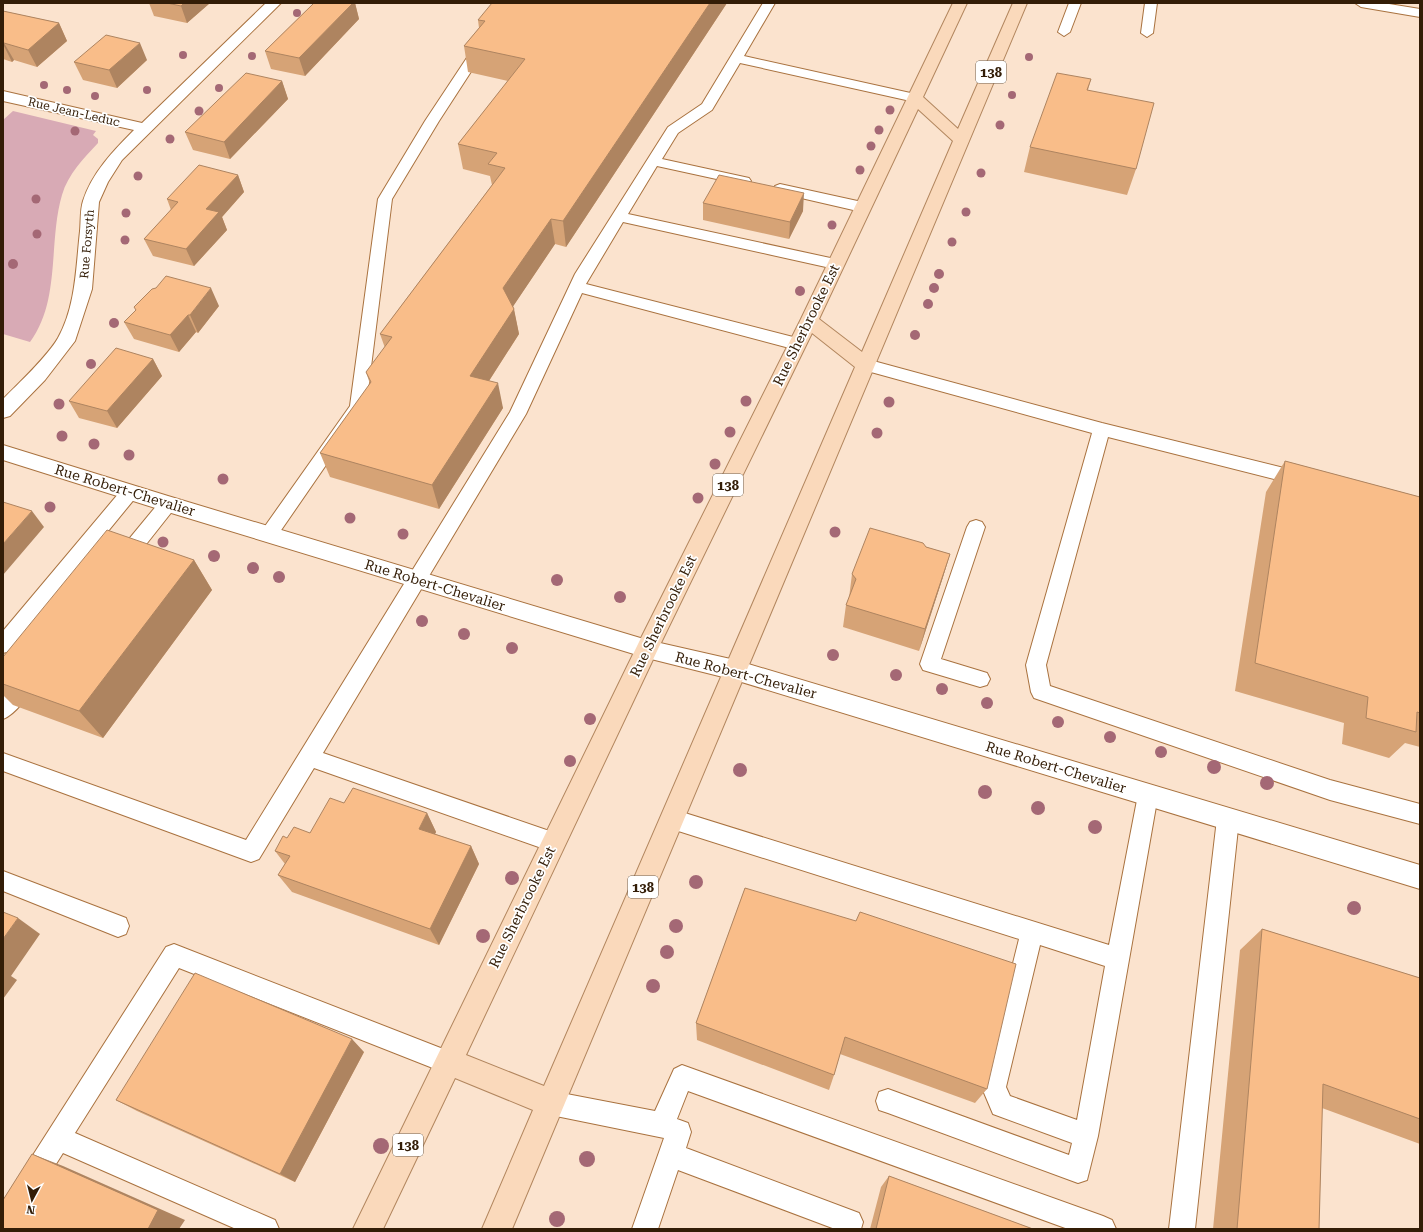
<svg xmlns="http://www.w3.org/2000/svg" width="1423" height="1232" font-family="'Roboto Serif',serif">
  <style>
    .green { fill: #d8aab5 }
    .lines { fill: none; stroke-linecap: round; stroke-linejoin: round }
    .service-casing { stroke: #a9723f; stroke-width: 2 }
    .minor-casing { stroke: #a9723f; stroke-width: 2 }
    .primary-casing { stroke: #b2865e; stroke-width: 2 }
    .service { fill: #fff; fill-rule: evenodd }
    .minor { fill: #fff; fill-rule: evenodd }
    .primary { fill: #fad9bb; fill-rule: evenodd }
    .tree { fill: #a46875 }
    .wall { fill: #d6a376 }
    .shaded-wall { fill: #ae8460 }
    .building { fill: #f9bd89; stroke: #ae8460 }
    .labels { text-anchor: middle; stroke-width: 3.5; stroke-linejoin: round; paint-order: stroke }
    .far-street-label { font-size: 12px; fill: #331d07; stroke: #fff }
    .shield { fill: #fff; stroke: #706151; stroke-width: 1 }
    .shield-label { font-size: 13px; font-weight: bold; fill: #331d07 }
    .street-label { font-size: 14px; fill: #331d07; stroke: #fff }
  </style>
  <rect width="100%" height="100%" fill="#fbe3ce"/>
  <!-- green -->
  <path class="green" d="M13 111 96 131 93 135 98 139V143C84 158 68 174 62 195 48 243 61 300 30 342L3 334V120Z"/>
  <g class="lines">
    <defs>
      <path id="service" d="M763 3H775L744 56 915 94 920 95 922 98 920 101 915 102 740 63 712 110 678 133 662 159 749 178 751 181 749 184 744 185 657 166 628 214 835 259 840 260 843 264 840 268 835 269 623 222 586 284 797 338 803 340 805 344 803 348 797 350 582 293 526 414 323 753 561 835 564 842 561 849 553 852 314 768 259 859 251 862 3 771V753L246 840 510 412 575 274 668 127 702 104Z
        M1069 3H1081L1070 32 1064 36 1058 32Z
        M1145 3H1157L1153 33 1147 37 1141 33Z
        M1355 3H1383L1420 9V17L1361 7Z
        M481 43 487 47 439 121 392 199 366 407 275 539 269 541 263 539 260 534 263 529 350 406 378 199 425 121 476 44Z
        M780 184 862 202 867 204 869 207 867 210 862 212 775 192 773 189 775 186Z
        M866 359 1102 423 1308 474 1311 479 1308 484 1302 486 1108 437 1046 665 1050 686 1330 780 1420 804V824L1330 800 1034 698 1031 692 1026 665 1092 433 860 369 858 365 860 361Z
        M130 485 136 487 139 492 136 497 10 651 3 653V631L124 487Z
        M168 497 174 499 177 504 174 509 129 566 122 568 115 566 113 561 115 556 162 499Z
        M976 520 982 522 985 527 941 659 987 673 990 679 987 685 980 687 923 670 920 664 967 527 970 522Z
        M26 673 33 675 36 681C30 694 16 714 3 719V695L19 675Z
        M1148 785 1155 788 1158 795 1098 1136 1087 1180 1078 1183 888 1113 879 1110 876 1101 879 1092 888 1089 1069 1155 1072 1143 993 1114 982 1088 1019 939 672 829 665 826 661 819 665 812 672 809 1109 945 1138 795 1141 788ZM1040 945 1105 966 1077 1120 1010 1096 1006 1087Z
        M1228 809 1235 812 1239 819 1195 1229H1169L1217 819 1221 812Z
        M3 871 126 918 129 926 126 934 118 937 3 891Z
        M174 944 456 1054 460 1062 456 1070 448 1074 179 968 75 1133 275 1220 279 1229H236L63 1153 15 1229H3V1202L166 947Z
        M682 1065 1103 1216 1112 1220 1116 1229H1068L688 1091 677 1119 688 1123 691 1132 686 1148 859 1213 863 1222 861 1229H835L678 1170 658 1229H632L664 1138 551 1115 542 1112 539 1103 542 1094 551 1091 655 1111 674 1069Z"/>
      <path id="minor" d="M266 3H281L122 160 108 182 99 202 92 289 75 341 45 380 10 416 3 418V399C19 383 47 357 58 338 76 306 76 266 80 231 81 222 80 210 83 201 92 173 113 151 134 130L3 101V91L142 123Z
        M3 445 168 496 647 640 735 660 1420 865V889L735 680 647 658 168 512 3 460Z"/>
      <path id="primary" d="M953 3H967L923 97 958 129 1013 3H1027L512 1229H482L533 1110 455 1078 383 1229H353L639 642 800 321ZM918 109 953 141 862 352 819 319ZM812 333 855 367 544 1086 466 1055 658 649Z"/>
    </defs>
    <!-- service casing -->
    <use href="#service" class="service-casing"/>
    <!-- minor casing -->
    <use href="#minor" class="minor-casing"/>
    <!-- primary casing -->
    <use href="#primary" class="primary-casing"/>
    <!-- service -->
    <use href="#service" class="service"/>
    <!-- minor -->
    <use href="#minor" class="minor"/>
    <!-- primary -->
    <use href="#primary" class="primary"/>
  </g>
  <!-- trees -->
  <g class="tree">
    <circle cx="297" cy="13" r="4"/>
    <circle cx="183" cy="55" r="4"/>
    <circle cx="252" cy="56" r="4"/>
    <circle cx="1029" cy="57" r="4"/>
    <circle cx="44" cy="85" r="4"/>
    <circle cx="219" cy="88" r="4"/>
    <circle cx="67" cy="90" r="4"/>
    <circle cx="147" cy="90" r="4"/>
    <circle cx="1012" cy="95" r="4"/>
    <circle cx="95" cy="96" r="4"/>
    <circle cx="890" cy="110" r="4.5"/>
    <circle cx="199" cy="111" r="4.5"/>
    <circle cx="1000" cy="125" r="4.5"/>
    <circle cx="879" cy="130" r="4.5"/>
    <circle cx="75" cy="131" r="4.5"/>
    <circle cx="170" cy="139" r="4.5"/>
    <circle cx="871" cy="146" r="4.5"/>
    <circle cx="860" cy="170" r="4.5"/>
    <circle cx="981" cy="173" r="4.5"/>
    <circle cx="138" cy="176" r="4.5"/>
    <circle cx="36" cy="199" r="4.5"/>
    <circle cx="966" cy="212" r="4.5"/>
    <circle cx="126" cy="213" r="4.5"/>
    <circle cx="832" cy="225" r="4.5"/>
    <circle cx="37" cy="234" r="4.5"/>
    <circle cx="125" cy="240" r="4.5"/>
    <circle cx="952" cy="242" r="4.5"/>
    <circle cx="13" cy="264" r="5"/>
    <circle cx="939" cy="274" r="5"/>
    <circle cx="934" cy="288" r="5"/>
    <circle cx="800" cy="291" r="5"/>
    <circle cx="928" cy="304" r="5"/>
    <circle cx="114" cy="323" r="5"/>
    <circle cx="915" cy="335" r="5"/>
    <circle cx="91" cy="364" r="5"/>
    <circle cx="746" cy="401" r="5.5"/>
    <circle cx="889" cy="402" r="5.5"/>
    <circle cx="59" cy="404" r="5.5"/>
    <circle cx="730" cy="432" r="5.5"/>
    <circle cx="877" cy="433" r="5.5"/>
    <circle cx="62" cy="436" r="5.5"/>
    <circle cx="94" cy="444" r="5.5"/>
    <circle cx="129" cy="455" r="5.5"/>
    <circle cx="715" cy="464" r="5.5"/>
    <circle cx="223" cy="479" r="5.5"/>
    <circle cx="698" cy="498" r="5.5"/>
    <circle cx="50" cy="507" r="5.5"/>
    <circle cx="350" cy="518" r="5.5"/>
    <circle cx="835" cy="532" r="5.5"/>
    <circle cx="403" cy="534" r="5.5"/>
    <circle cx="163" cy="542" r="5.5"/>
    <circle cx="214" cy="556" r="6"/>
    <circle cx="253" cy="568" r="6"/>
    <circle cx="279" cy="577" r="6"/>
    <circle cx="557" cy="580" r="6"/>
    <circle cx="620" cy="597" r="6"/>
    <circle cx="422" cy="621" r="6"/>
    <circle cx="464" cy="634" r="6"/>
    <circle cx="512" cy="648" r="6"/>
    <circle cx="833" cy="655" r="6"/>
    <circle cx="896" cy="675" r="6"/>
    <circle cx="942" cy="689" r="6"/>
    <circle cx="987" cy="703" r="6"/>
    <circle cx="590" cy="719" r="6"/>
    <circle cx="1058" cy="722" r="6"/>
    <circle cx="1110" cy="737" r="6"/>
    <circle cx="1161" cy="752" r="6"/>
    <circle cx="570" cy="761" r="6"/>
    <circle cx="1214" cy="767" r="7"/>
    <circle cx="740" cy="770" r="7"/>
    <circle cx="1267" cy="783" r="7"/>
    <circle cx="985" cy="792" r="7"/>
    <circle cx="1038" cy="808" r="7"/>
    <circle cx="1095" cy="827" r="7"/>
    <circle cx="512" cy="878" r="7"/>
    <circle cx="696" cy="882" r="7"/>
    <circle cx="1354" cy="908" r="7"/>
    <circle cx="676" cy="926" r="7"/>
    <circle cx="483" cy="936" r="7"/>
    <circle cx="667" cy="952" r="7"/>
    <circle cx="653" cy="986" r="7"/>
    <circle cx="381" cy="1146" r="8"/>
    <circle cx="587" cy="1159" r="8"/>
    <circle cx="557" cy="1219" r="8"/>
  </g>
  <!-- wall -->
  <path class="wall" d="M149 3H210L187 23 154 16Z
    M314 3H355L359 19 305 76 271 69 265 51Z
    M727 3 566 247 555 244 513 306 519 334 489 381 503 408 439 509 330 477 320 453 370 384 366 372 385 348 380 334 492 185 490 176 463 169 458 144 508 81 468 72 464 46 479 28 478 20Z
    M3 11 59 23 67 41 37 67 14 60 12 62 3 59Z
    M147 60 117 88 83 80 74 62Z
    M1091 79 1088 90 1136 169 1127 195 1024 172 1030 147Z
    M282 81 288 99 230 159 193 150 185 132Z
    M238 175 244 192 222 217 227 230 194 266 153 256 144 239 171 210 167 199Z
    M703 203 803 211 789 239 703 220Z
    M219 306 198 333 196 332 179 352 134 339 124 322Z
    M153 359 162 376 117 428 79 418 69 401Z
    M1285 461 1420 497V747L1405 743 1389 758 1342 744 1344 723 1235 691 1266 492Z
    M926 547 950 554 943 577 919 651 843 627 846 605 849 598 852 574Z
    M194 560 212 590 103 738 13 705 3 695V657Z
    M344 803 427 813 436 832 435 834 471 846 479 864 439 945 292 892 278 875 285 864 275 851 310 833Z
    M745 888 987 1089 975 1103 840 1054 834 1075 829 1090 697 1040 696 1023Z
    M1262 929 1420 978V1144L1322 1108 1319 1229H1213L1240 950Z
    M364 1052 295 1182 137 1111 116 1100Z
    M889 1176 1033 1229H870L881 1187Z"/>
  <!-- shaded-wall -->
  <path class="shaded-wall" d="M184 3H210L187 23 181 6Z
    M353 3H355L359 19 305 76 299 58Z
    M710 3H727L566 247 563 221Z
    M59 23 67 41 37 67 28 50Z
    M4 43 14 60 12 62 3 44Z
    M140 43 147 60 117 88 109 70Z
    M282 81 288 99 230 159 224 142Z
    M238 175 244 192 222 217 227 230 194 266 186 249 206 209Z
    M804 193 803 211 789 239 790 222Z
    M551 219 555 244 508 314 503 288Z
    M211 288 219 306 198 333 190 315Z
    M514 309 519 334 476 401 470 376Z
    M188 315 196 332 179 352 170 335Z
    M153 359 162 376 117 428 107 411Z
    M498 383 503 408 439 509 432 485Z
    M32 511 44 527 3 575V544Z
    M950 554 943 577 919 651 925 629Z
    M194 560 212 590 103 738 79 711Z
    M427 813 436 832 428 847 419 829Z
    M471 846 479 864 439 945 430 929Z
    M18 918 40 934 11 976 17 980 3 999V939Z
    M352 1039 364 1052 295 1182 280 1174Z
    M32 1154 63 1166 185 1220 179 1229H148Z"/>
  <!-- building -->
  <path class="building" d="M167 3H184L181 6Z
    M314 3H353L299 58 265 51Z
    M492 3H710L563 221 551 219 503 288 514 309 470 376 498 383 432 485 320 453 371 382 366 372 392 337 380 334 505 168 488 164 497 153 458 144 525 59 464 46 485 21 478 20Z
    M3 11 59 23 28 50 4 43 3 44Z
    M106 35 140 43 109 70 74 62Z
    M246 73 282 81 224 142 185 132Z
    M1057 73 1091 79 1087 90 1154 103 1136 169 1030 147Z
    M199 165 238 175 206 209 219 212 186 249 144 239 178 202 167 199Z
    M719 175 804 193 790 222 703 203Z
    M166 276 211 288 190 315H188L170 335 124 322 136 310 134 307 152 289 156 288Z
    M116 348 153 359 107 411 69 401Z
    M1285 461 1420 497V713L1417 712 1416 732 1366 718 1368 697 1255 663Z
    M3 502 32 511 3 544Z
    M870 528 923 543 926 547 950 554 925 629 846 605 856 579 852 574Z
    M107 530 194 560 79 711 3 684V657Z
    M353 788 427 813 419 829 471 846 430 929 278 875 290 856 275 851 283 836 287 838 294 827 310 833 330 798 344 803Z
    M745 888 856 921 860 912 1016 964 987 1089 845 1037 834 1075 696 1023Z
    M3 912 18 918 3 939Z
    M1262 929 1420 978V1119L1323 1084 1319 1229H1237Z
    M195 973 352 1039 280 1174 116 1100Z
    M32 1154 158 1210 148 1229H3V1200Z
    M889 1176 1033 1229H876Z"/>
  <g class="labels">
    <!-- far-street labels -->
    <g class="far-street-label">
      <text transform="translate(74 112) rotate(13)" y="4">Rue Jean-Leduc</text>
      <text transform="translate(87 244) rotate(-85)" y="4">Rue Forsyth</text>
    </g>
    <!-- shield labels -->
    <g class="shield">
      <rect x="976" y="61" width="30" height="22" rx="3"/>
      <rect x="713" y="474" width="30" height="22" rx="3"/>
      <rect x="628" y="876" width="30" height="22" rx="3"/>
      <rect x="393" y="1134" width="30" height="22" rx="3"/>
    </g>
    <g class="shield-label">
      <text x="991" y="77">138</text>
      <text x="728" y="490">138</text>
      <text x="643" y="892">138</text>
      <text x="408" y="1150">138</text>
    </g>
    <!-- street labels -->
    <g class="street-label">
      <text transform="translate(806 325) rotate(-64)" y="5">Rue Sherbrooke Est</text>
      <text transform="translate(125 490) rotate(17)" y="5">Rue Robert-Chevalier</text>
      <text transform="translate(435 585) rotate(17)" y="5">Rue Robert-Chevalier</text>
      <text transform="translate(663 616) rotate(-64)" y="5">Rue Sherbrooke Est</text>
      <text transform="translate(746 675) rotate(15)" y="5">Rue Robert-Chevalier</text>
      <text transform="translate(1056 767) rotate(17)" y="5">Rue Robert-Chevalier</text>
      <text transform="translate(522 907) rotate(-64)" y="5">Rue Sherbrooke Est</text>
    </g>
  </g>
  <!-- border -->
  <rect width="1423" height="1232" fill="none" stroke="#331d07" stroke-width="8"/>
  <!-- north arrow -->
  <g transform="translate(32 1200) rotate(187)" stroke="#ffffff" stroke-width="3" paint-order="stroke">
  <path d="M0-3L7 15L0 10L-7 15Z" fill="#331d07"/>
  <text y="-6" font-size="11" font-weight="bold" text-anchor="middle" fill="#331d07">N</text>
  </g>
</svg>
